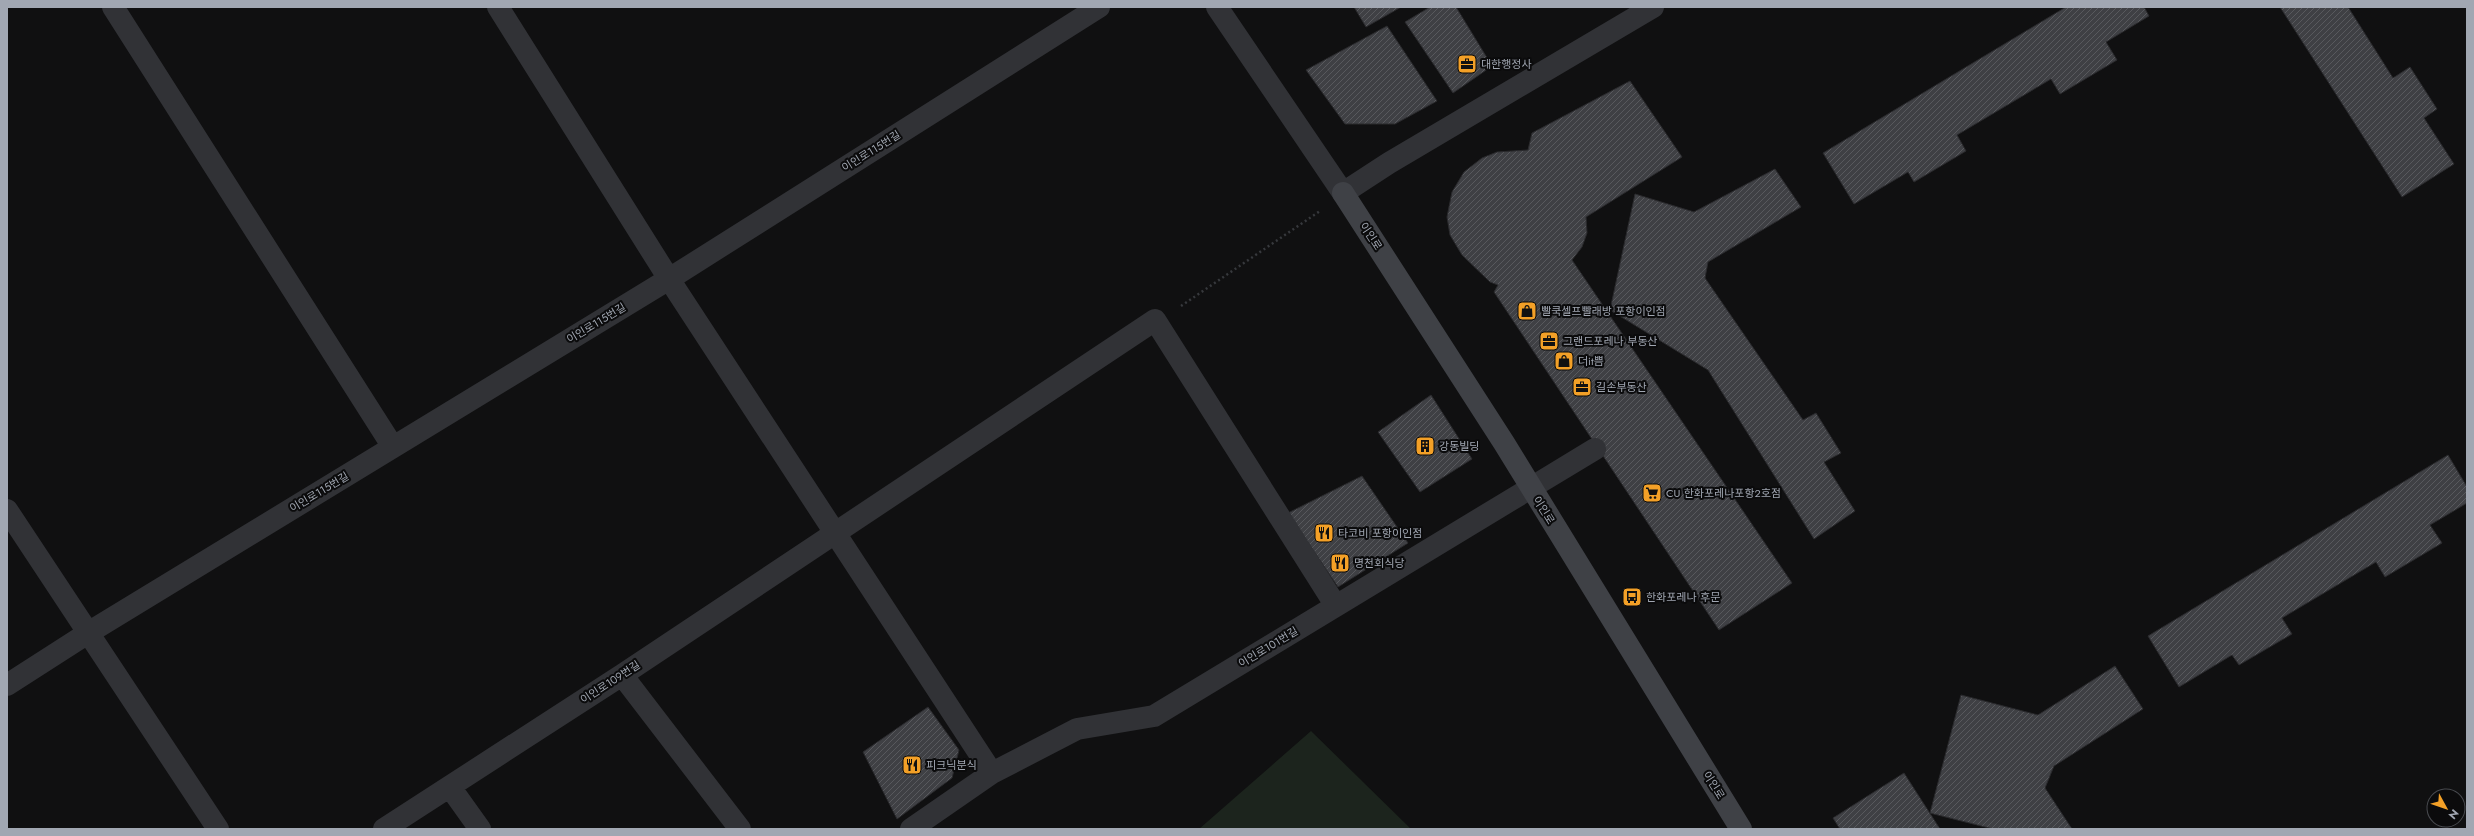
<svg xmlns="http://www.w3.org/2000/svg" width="2474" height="836" font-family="Jost,'Noto Sans KR',sans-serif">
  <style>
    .green { fill: #1c241d }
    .building { fill: url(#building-hatch); stroke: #2a2a2d }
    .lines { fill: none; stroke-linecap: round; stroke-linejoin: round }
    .path { stroke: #37393d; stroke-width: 2.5; stroke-dasharray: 2 3; stroke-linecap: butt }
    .street { stroke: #313236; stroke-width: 22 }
    .secondary { stroke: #3f4146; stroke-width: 22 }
    .labels { text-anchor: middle; stroke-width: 4; stroke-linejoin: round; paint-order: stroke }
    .poi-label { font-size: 11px; fill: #a1a7b2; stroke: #0b0b0c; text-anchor: start }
    .street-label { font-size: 11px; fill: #a1a7b2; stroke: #0b0b0c }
  </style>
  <defs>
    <pattern id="building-hatch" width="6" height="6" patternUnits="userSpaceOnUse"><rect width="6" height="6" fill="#3f4044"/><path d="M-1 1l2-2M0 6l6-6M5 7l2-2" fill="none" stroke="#58595d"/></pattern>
  </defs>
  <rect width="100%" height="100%" fill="#101011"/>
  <!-- green -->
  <path class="green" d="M1311 731 1411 829H1199Z"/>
  <!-- building -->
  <path class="building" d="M1354 7H1401L1366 27Z
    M1430 7H1456L1492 66 1453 93 1405 22Z
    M2066 7H2144L2149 16 2106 42 2117 60 2060 94 2051 79 1957 135 1966 151 1914 182 1908 172 1854 204 1823 153Z
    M2280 7H2348L2393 78 2410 67 2437 109 2424 118 2454 164 2402 197Z
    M1387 26 1437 101 1395 124H1345L1306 70Z
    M1630 81 1682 157 1586 217 1587 233 1582 247 1572 260 1792 583 1719 630 1494 292 1498 285 1490 282 1462 255 1450 235 1447 217 1452 192 1464 172 1482 158 1497 152 1528 150 1532 133Z
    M1775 169 1801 207 1708 262 1705 278 1803 420 1816 413 1841 453 1824 462 1855 511 1814 539 1708 370 1610 310 1635 194 1694 212Z
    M1431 395 1472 459 1420 492 1378 432Z
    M2448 455 2467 487V503L2430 525 2442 543 2385 577 2376 562 2282 618 2292 634 2239 665 2232 655 2179 687 2148 636Z
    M1362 476 1408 543 1338 587 1288 513Z
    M2115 666 2143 709 2054 766 2045 788 2072 829H1993L1930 813 1961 695 2038 715Z
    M928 707 959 750 952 778 897 819 863 752Z
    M1904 773 1940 829H1840L1833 818Z"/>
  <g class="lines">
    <!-- path -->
    <path class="path" d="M1181 306 1320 211"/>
    <!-- street -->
    <path class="street" d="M113 7 393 447
      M498 7 669 279 992 773 911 829
      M1217 7 1343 193 1389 163 1653 7
      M7 510 218 829
      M622 675 740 829
      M7 685 88 633 669 279 1099 7
      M992 773 1077 729 1154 716 1595 449
      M450 787 480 829
      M384 829 622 675 1155 320 1336 606"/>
    <!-- secondary -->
    <path class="secondary" d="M1343 193 1504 443 1741 829"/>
  </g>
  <!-- icons -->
  <defs>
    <symbol id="office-square" viewBox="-11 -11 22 22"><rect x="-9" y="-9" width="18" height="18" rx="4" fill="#f3a027" stroke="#0b0b0c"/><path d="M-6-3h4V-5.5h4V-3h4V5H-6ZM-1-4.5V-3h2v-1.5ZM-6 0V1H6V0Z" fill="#111"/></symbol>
    <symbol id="shop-square" viewBox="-11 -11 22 22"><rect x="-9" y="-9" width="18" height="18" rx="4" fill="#f3a027" stroke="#0b0b0c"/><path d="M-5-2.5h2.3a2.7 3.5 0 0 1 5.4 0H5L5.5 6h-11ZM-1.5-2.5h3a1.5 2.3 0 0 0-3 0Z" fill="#111"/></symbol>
    <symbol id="building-square" viewBox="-11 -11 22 22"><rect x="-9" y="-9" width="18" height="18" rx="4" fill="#f3a027" stroke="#0b0b0c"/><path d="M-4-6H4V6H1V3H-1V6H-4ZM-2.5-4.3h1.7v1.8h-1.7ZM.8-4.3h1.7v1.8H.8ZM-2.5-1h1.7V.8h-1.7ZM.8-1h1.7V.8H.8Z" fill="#111"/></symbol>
    <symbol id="supermarket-square" viewBox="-11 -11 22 22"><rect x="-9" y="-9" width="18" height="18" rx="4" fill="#f3a027" stroke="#0b0b0c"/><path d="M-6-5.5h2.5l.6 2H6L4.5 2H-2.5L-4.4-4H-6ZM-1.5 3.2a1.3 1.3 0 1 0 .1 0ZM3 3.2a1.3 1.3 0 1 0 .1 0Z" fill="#111"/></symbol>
    <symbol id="restaurant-square" viewBox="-11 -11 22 22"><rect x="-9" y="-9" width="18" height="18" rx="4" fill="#f3a027" stroke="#0b0b0c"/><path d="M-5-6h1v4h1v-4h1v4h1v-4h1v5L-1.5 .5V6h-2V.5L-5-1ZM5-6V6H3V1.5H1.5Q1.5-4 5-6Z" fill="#111"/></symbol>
    <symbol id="bus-square" viewBox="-11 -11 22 22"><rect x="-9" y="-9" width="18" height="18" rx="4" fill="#f3a027" stroke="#0b0b0c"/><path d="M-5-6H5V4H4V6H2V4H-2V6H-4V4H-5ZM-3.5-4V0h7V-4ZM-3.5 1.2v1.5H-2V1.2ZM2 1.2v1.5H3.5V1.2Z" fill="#111"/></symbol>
  </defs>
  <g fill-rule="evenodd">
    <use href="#office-square" x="1456" y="53" width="22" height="22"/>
    <use href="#shop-square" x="1516" y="300" width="22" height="22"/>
    <use href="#office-square" x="1538" y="330" width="22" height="22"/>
    <use href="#shop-square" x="1553" y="350" width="22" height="22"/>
    <use href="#office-square" x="1571" y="376" width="22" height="22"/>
    <use href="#building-square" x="1414" y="435" width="22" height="22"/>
    <use href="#supermarket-square" x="1641" y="482" width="22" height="22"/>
    <use href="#restaurant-square" x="1313" y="522" width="22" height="22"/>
    <use href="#restaurant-square" x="1329" y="552" width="22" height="22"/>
    <use href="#bus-square" x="1621" y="586" width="22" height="22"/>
    <use href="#restaurant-square" x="901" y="754" width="22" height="22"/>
  </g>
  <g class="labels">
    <!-- poi labels -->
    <g class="poi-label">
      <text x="1481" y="68">대한행정사</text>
      <text x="1541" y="315">빨쿡셀프빨래방 포항이인점</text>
      <text x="1563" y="345">그랜드포레나 부동산</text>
      <text x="1578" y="365">더it쁨</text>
      <text x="1596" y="391">길손부동산</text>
      <text x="1439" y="450">강동빌딩</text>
      <text x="1666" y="497">CU 한화포레나포항2호점</text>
      <text x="1338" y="537">타코비 포항이인점</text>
      <text x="1354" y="567">명천회식당</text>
      <text x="1646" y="601">한화포레나 후문</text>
      <text x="926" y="769">피크닉분식</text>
    </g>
    <!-- street labels -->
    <g class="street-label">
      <text transform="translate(871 151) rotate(-32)" y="4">이인로115번길</text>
      <text transform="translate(1371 236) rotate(57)" y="4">이인로</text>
      <text transform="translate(596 323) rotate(-31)" y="4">이인로115번길</text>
      <text transform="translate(319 492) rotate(-31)" y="4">이인로115번길</text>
      <text transform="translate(1544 510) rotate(58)" y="4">이인로</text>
      <text transform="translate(1268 647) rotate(-31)" y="4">이인로101번길</text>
      <text transform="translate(610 682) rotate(-33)" y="4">이인로109번길</text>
      <text transform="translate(1714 785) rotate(58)" y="4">이인로</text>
    </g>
  </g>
  <!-- border -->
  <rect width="2474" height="836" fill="none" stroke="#a1a7b2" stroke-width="16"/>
  <!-- north arrow -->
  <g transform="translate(2446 808) rotate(130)"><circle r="19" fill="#0b0b0c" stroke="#47494e"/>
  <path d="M0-3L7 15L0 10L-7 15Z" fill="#f3a027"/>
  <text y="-6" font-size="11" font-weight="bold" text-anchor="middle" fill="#a1a7b2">N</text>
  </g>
</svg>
